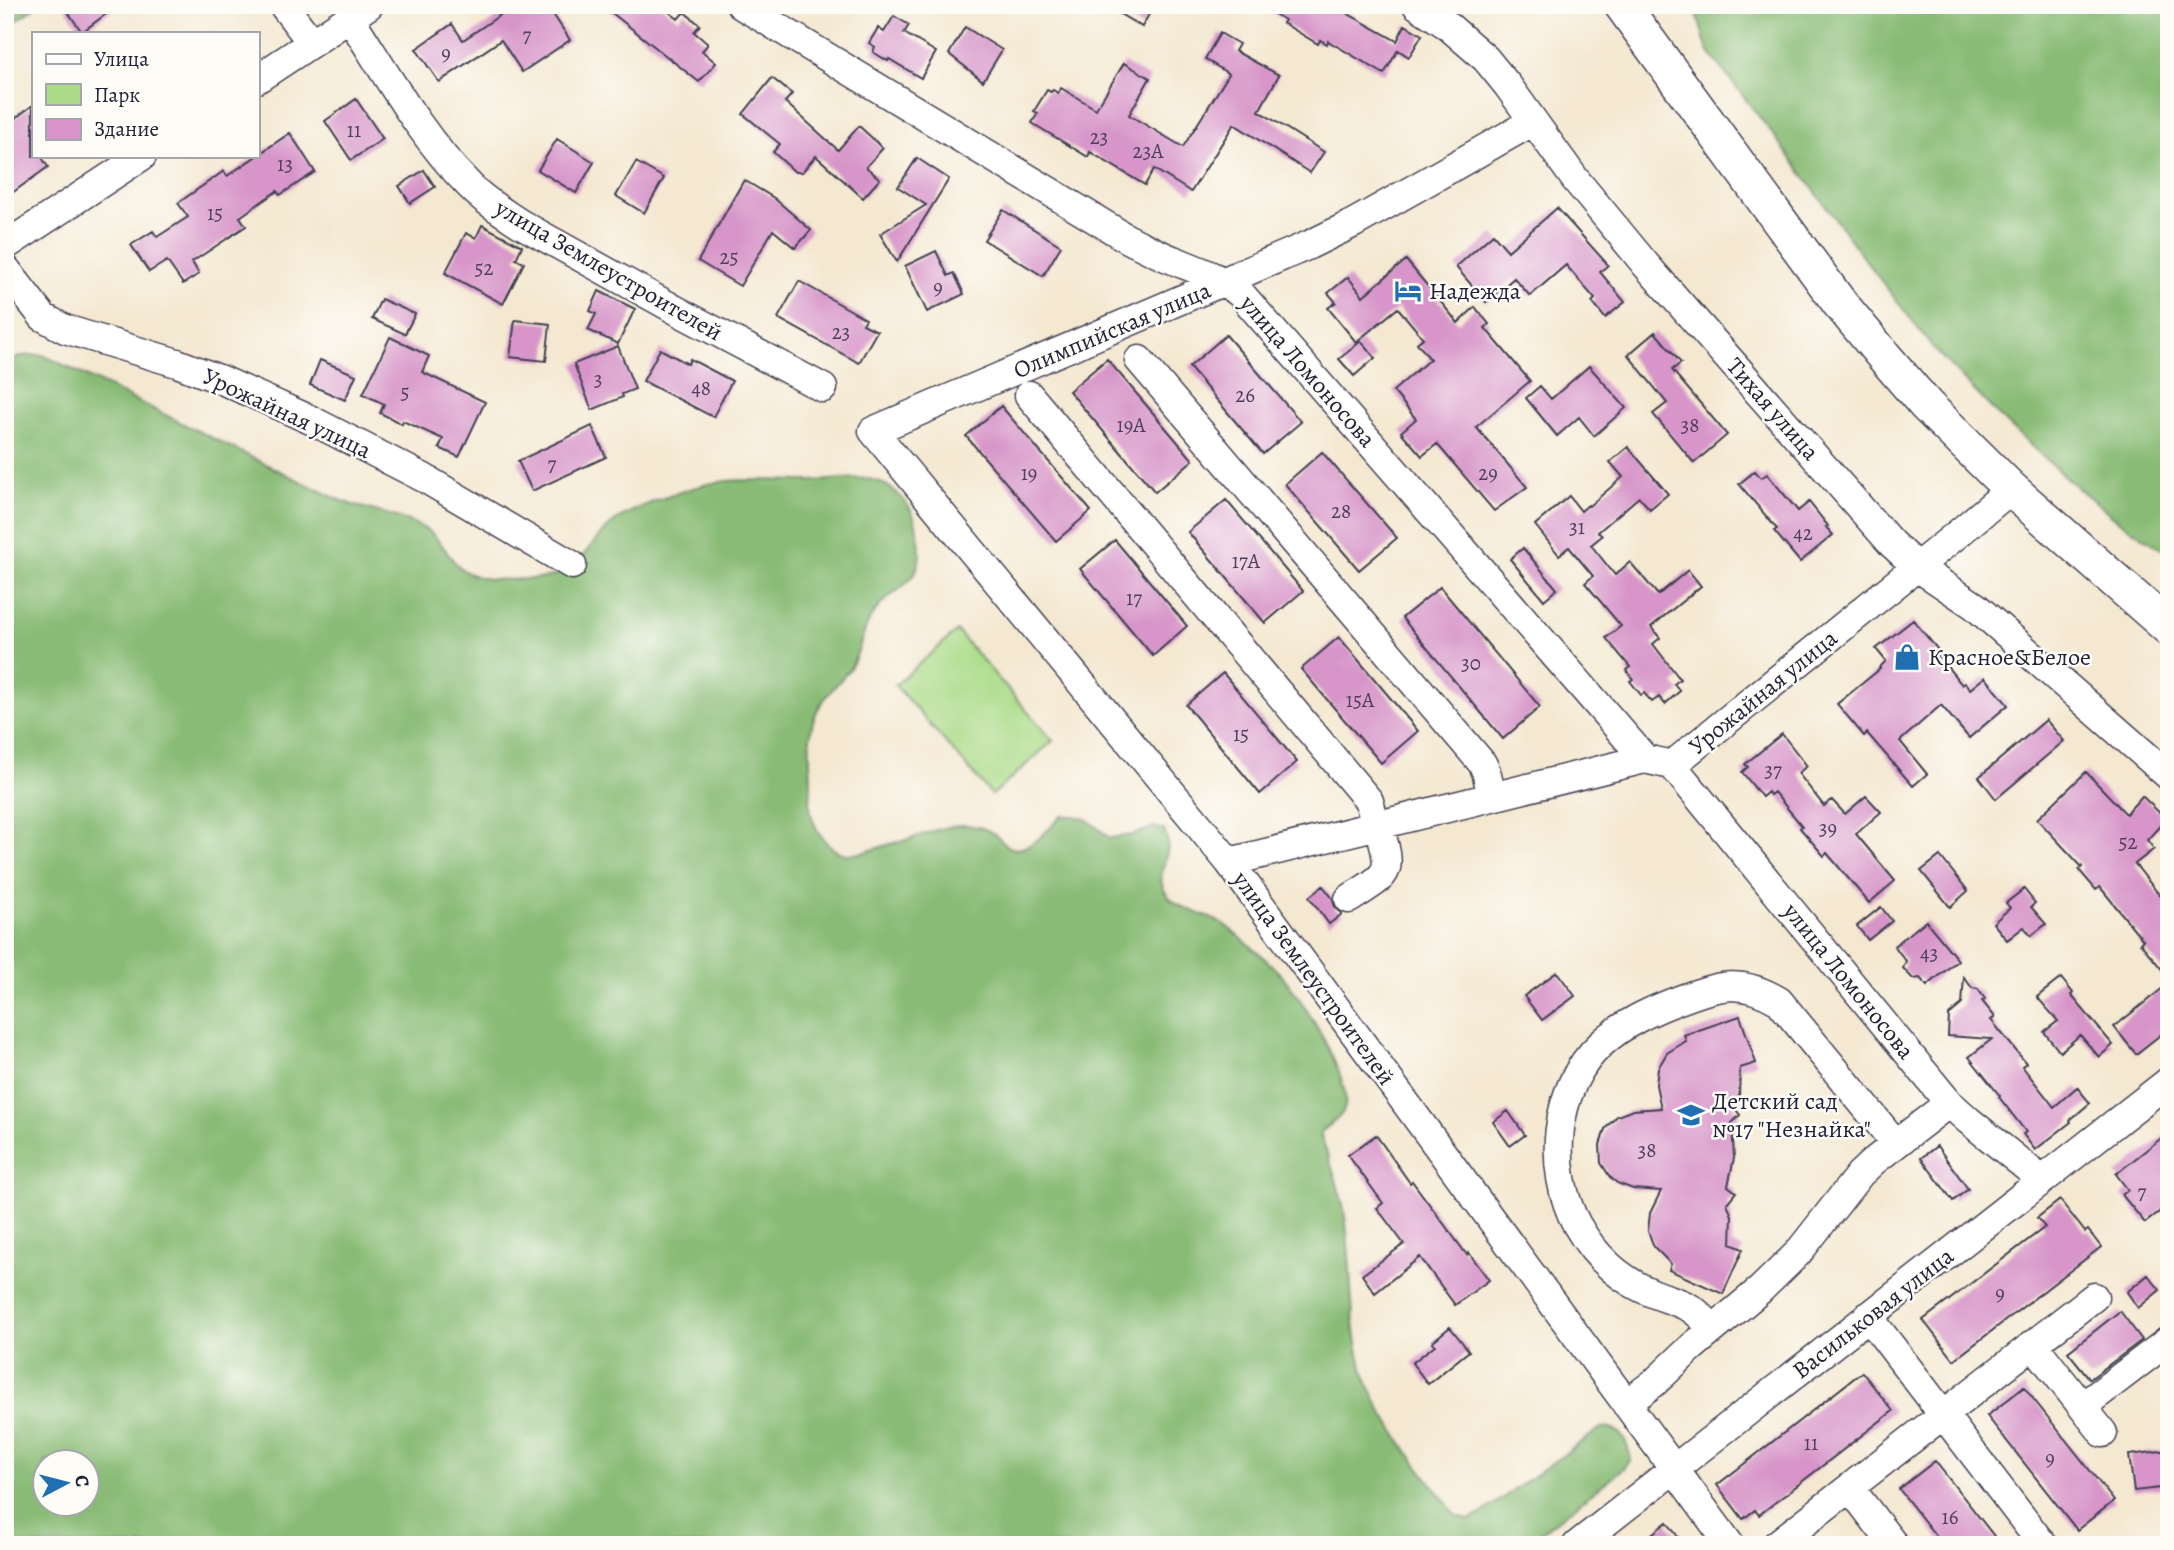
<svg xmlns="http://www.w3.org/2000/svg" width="2174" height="1550" font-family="Alegreya,serif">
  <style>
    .green { fill: #abdb89; stroke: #667e62; stroke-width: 2 }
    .forest { fill: #88bb75; stroke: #556e58; stroke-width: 2; fill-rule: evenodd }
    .building { fill: #d795c9 }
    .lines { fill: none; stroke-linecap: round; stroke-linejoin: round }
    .minor-casing { stroke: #424052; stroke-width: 31 }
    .major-casing { stroke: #424052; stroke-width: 38 }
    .minor { stroke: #fff; stroke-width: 28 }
    .major { stroke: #fff; stroke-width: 35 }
    .labels { text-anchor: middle; stroke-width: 5; stroke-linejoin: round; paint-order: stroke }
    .number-label { font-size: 21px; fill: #4f3f5e }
    .street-label { font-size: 24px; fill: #22223b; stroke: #fdfcf7 }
    .poi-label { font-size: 24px; fill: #22223b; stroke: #fdfcf7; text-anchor: start }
  </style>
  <rect width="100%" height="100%" fill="#fdfcf7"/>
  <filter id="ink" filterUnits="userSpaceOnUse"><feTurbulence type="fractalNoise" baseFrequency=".0143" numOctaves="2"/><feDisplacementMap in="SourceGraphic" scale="14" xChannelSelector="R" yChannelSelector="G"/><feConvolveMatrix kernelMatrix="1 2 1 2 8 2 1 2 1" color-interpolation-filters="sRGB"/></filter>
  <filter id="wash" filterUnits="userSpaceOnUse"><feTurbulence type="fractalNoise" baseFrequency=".00686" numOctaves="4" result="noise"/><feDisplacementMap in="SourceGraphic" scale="28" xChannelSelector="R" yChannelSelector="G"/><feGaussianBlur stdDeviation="1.57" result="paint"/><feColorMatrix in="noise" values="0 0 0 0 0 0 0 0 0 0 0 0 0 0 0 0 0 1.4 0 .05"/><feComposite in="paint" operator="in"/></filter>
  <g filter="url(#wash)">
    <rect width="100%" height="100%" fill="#f4e8d1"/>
    <!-- green -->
    <path class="green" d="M957 631 1053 741 992 795 895 685Z"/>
    <!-- forest -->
    <path class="forest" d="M5 5H37L5 30Z
      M1698 5H2169V554L2119 521 2068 480 1997 414 1935 350 1872 269 1782 146 1708 51 1696 12Z
      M43 355 310 486C324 493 338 500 353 505 377 512 405 517 427 530 439 538 444 549 453 560 470 584 505 580 532 579 584 578 585 540 620 518 641 505 695 485 719 482 749 478 781 481 811 481 847 481 875 468 903 499 912 508 916 522 918 534 929 590 889 584 870 619 861 635 860 653 850 668 840 682 826 694 818 709 806 731 810 757 811 781 811 789 810 798 810 807 812 826 827 853 849 854 859 855 871 850 881 847 889 844 898 842 906 840 926 834 942 826 963 825 973 825 986 828 994 834 1003 841 1008 852 1021 848 1038 844 1049 827 1062 816 1088 814 1091 824 1110 838L1133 835 1154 827 1164 830C1166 836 1168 840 1168 846 1167 864 1153 879 1169 897 1183 912 1209 914 1226 926 1245 941 1266 958 1282 976 1301 997 1355 1082 1344 1110 1340 1119 1328 1126 1321 1132V1136C1331 1165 1342 1193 1346 1224 1352 1270 1349 1315 1361 1362 1375 1416 1423 1471 1456 1516L1470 1520 1479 1515 1601 1428C1620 1424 1628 1444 1631 1460L1624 1468 1525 1545H5V365L20 356ZM46 1462H88V1504H46Z"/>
    <g id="blocks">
      <!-- building -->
      <path class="building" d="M63 5H118L82 32Z
        M515 5H547L570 40 522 72 501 40 439 82 416 49 452 24 463 40Z
        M602 5H660L678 19 684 12 700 25 694 32 708 44 702 51 716 63 699 82Z
        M1105 5H1154L1142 27Z
        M1258 5H1349L1345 12 1397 41 1405 25 1422 35 1409 57 1398 50 1384 74 1328 41 1327 44 1320 40 1318 44 1283 23 1285 20Z
        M894 16 909 25 904 33 936 52 921 78 889 59 888 61 873 52 875 47 869 43 878 28 884 32Z
        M965 27 1002 50 983 81 949 54Z
        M1220 33 1239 44 1235 51 1279 75 1259 111 1324 152 1310 173 1234 124 1191 192 1154 169 1145 185 1090 152 1088 157 1032 123 1038 113 1034 111 1047 90 1051 92 1053 90 1058 93 1061 88 1096 109 1124 63 1150 78 1129 115 1183 147 1229 74 1205 59Z
        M772 78 792 94 785 102 838 150 859 126 883 148 866 167 880 179 863 198 816 156 802 172H795L773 152 780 144 743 114Z
        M356 99 383 139 351 160 325 121Z
        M33 105V156H41L48 167 5 198V126Z
        M290 133 315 172 280 195 277 191 240 217 246 226 192 262 199 274 183 284 167 261 149 272 131 245 153 231 157 237 188 217 178 203 224 171 227 176Z
        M557 139 594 162 576 193 538 170Z
        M917 158 949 179 897 262 880 234 926 205 898 187Z
        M636 162 664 178 644 213 616 196Z
        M424 170 435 187 410 203 399 186Z
        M744 180 774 198 811 230 795 248 773 230 740 286 698 261Z
        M1557 208 1608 265 1600 272 1625 302 1605 318 1592 302 1595 299 1566 265 1530 296 1514 278 1486 302 1456 267 1493 234 1508 251Z
        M1003 210 1061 246 1043 276 984 240Z
        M482 225 522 246 516 259 524 263 503 304 445 273 466 233 476 238Z
        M936 251 948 276 954 273 964 294 927 312 905 266Z
        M1406 260 1458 323 1475 307 1489 324 1485 328 1530 381 1476 427 1527 487 1494 511 1437 444 1422 456 1401 432 1416 419 1393 391 1430 359 1417 343 1423 338 1398 308 1356 342 1328 308 1336 302 1328 293 1348 277 1363 296Z
        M799 281 866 319 863 324 877 331 859 363 778 318Z
        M599 291 635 309 618 344 588 330 596 314 590 311Z
        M381 299 415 314 405 334 372 319Z
        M515 320 550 324 546 361 510 357Z
        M1655 332 1681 363 1672 370 1727 435 1694 463 1653 414 1667 403 1628 355Z
        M1226 335 1301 422 1263 454 1189 367Z
        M390 337 429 356 422 372 485 402 459 457 439 448 443 439 403 421 402 424 380 413 384 404 363 394Z
        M1361 341 1375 358 1354 376 1339 359Z
        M618 346 635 389 622 394 623 397 592 410 574 364Z
        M660 349 688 364 690 359 732 381 713 417 643 381Z
        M1107 359 1193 460 1155 492 1069 391Z
        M320 360 356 375 345 400 310 385Z
        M1589 366 1626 408 1594 436 1579 417 1557 436 1526 398 1540 386 1551 399Z
        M1001 406 1091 511 1056 541 966 436Z
        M592 426 606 457 532 491 518 461Z
        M1628 447 1668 494 1650 509 1639 497 1598 532 1602 536 1591 545 1615 575 1630 562 1658 595 1688 570 1701 586 1651 627 1660 638 1653 644 1680 679 1674 684 1680 691 1665 704 1659 697 1652 702 1644 693 1641 695 1630 681 1633 679 1626 670 1630 667 1606 638 1621 626 1585 583 1593 576 1569 547 1559 555 1535 525 1569 496 1581 511 1588 505 1589 506 1623 477 1610 462Z
        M1322 452 1397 538 1359 570 1285 484Z
        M1755 471 1761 478 1767 474 1798 511 1809 502 1828 526 1826 527 1833 535 1800 562 1774 531 1777 529 1739 484Z
        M1226 500 1303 591 1265 623 1188 532Z
        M1115 540 1187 626 1153 656 1080 569Z
        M1523 548 1557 589 1544 600 1510 559Z
        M1440 587 1540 707 1503 739 1402 618Z
        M1913 620 1939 651 1936 653 1962 685 1965 683 1970 689 1985 677 2008 705 1969 738 1941 705 1900 741 1927 774 1913 786 1867 733 1864 736 1837 704 1880 669 1879 668 1886 661 1876 649Z
        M1339 637 1418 731 1381 763 1301 669Z
        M1223 673 1297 762 1260 794 1186 705Z
        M2046 720 2064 741 1996 799 1979 777Z
        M1782 734 1807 766 1798 773 1824 806 1832 800 1845 814 1866 796 1881 812 1856 834 1895 881 1869 903 1827 853 1824 856 1800 828 1802 826 1774 792 1770 795 1768 792 1762 797 1742 772 1748 767 1745 764Z
        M2086 772 2126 814 2142 796 2166 819 2147 840 2154 849 2135 864 2161 897 2169 891V978L2140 943 2143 940 2100 887 2096 890 2079 870 2082 867 2037 819Z
        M1940 856 1968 891 1950 907 1921 871Z
        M1323 886 1333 899 1335 908 1342 914 1329 924 1309 897Z
        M2024 889 2035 903 2031 907 2046 924 2031 936 2024 927 2007 940 1993 923 2010 908 2006 903Z
        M1881 907 1892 921 1868 940 1857 926Z
        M1926 921 1958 960 1927 986 1920 978 1913 979 1903 968 1906 961 1894 946Z
        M1557 972 1575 996 1542 1020 1524 996Z
        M1964 977 1972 988 1978 989 1985 999 1982 1001 1995 1017 1991 1020 2026 1063 2022 1066 2054 1107 2077 1087 2090 1103 2070 1120 2071 1122 2035 1150 2023 1134 2026 1132 1999 1097 2000 1096 1969 1057 1992 1039 1948 1036 1949 1015 1962 1004Z
        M2061 978 2073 993 2071 995 2113 1045 2099 1057 2080 1035 2060 1052 2044 1032 2058 1021 2037 997Z
        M2169 983V1028L2136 1054 2114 1027Z
        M1740 1016 1756 1063 1740 1068 1739 1097 1733 1106 1740 1115 1732 1123 1734 1158 1728 1186 1736 1192 1727 1203 1732 1216 1731 1244 1743 1249 1723 1294 1669 1270 1671 1264 1654 1247 1648 1231 1650 1213 1661 1191 1633 1189 1617 1183 1610 1177 1601 1163 1600 1145 1605 1129 1617 1116 1633 1110 1661 1108 1656 1085 1658 1068 1667 1053 1686 1041 1684 1035Z
        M1508 1111 1525 1135 1510 1146 1493 1122Z
        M2169 1132V1204L2145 1223 2122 1195 2128 1190 2116 1174Z
        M1376 1135 1410 1183 1412 1181 1467 1255 1469 1253 1489 1280 1455 1305 1420 1257 1375 1293 1362 1275 1404 1244 1377 1208 1383 1203 1348 1155Z
        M1937 1146 1968 1189 1953 1201 1921 1158Z
        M2060 1200 2085 1232 2088 1230 2101 1247 1954 1360 1923 1320 2045 1227 2037 1218Z
        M2148 1275 2160 1290 2138 1308 2127 1292Z
        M2120 1311 2142 1340 2090 1379 2068 1352Z
        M1450 1327 1469 1351 1428 1384 1412 1363 1435 1345 1432 1342Z
        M1862 1372 1893 1411 1759 1515 1755 1510 1743 1519 1717 1485Z
        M2024 1387 2114 1501 2077 1530 1987 1416Z
        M2169 1450V1487L2134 1491 2129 1455Z
        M1935 1461 2001 1545H1943L1899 1489Z
        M1667 1522 1684 1545H1638Z"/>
    </g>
  </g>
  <g filter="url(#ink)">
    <use href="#blocks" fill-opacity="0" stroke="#424052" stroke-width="2"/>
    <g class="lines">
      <defs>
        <path id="minor" d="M283 5 312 43
          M741 5 1128 239C1143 246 1157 254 1173 260 1197 270 1220 277 1241 294L1645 759
          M1417 5 1447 25 1486 59 1508 86 1575 179 1646 265 1892 544 1917 567 1975 606 2169 776
          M350 18C387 75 421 137 469 185 484 201 503 212 521 224L685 315 823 388
          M257 79 369 5
          M1532 122 1354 223 1309 245 873 431 1229 862 1730 1545
          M5 246 142 156
          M5 268 43 317 65 329 177 363 224 381 311 420 424 478 572 565
          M1139 360 1482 763 1486 771 1492 797
          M1029 395 1369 801 1376 826
          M1672 765 1949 1103 1968 1120 2042 1180
          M1229 862 1645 759 1672 765 1960 532 2011 489
          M1349 899C1391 872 1393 875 1379 825
          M1868 1316 2043 1545
          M1713 1329C1706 1322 1699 1313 1690 1308 1678 1301 1663 1298 1650 1292 1619 1279 1594 1255 1577 1225 1547 1170 1553 1088 1601 1044 1624 1023 1650 1011 1679 1000 1719 985 1741 978 1779 1001L1896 1144
          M2033 1344 2103 1433
          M1626 1404 1655 1382 1692 1347 1760 1290 1798 1253 1860 1174 1874 1161 1949 1103
          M2083 1406 2169 1340
          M1850 1488 1894 1545
          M1577 1545 2169 1081
          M1776 1545 2094 1297"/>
        <path id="major" d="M1622 5 1838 301 1882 354 1926 405 2011 489 2169 628"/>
      </defs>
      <!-- minor casing -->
      <use href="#minor" class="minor-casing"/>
      <!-- major casing -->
      <use href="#major" class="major-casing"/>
      <!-- minor -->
      <use href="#minor" class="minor"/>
      <!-- major -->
      <use href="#major" class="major"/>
    </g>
  </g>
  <!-- icons -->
  <defs>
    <symbol id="hotel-bare" viewBox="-9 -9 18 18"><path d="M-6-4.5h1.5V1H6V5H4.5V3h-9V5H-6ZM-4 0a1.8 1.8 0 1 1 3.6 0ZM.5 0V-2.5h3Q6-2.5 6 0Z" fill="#1f6fb2" stroke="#fdfcf7" stroke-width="2.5" paint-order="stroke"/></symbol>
    <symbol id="shop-bare" viewBox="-9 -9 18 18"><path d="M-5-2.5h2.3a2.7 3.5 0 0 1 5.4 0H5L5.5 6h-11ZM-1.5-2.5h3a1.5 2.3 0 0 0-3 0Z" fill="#1f6fb2" stroke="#fdfcf7" stroke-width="2.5" paint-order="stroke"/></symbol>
    <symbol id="school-bare" viewBox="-9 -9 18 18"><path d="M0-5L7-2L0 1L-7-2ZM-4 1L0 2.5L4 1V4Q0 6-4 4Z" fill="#1f6fb2" stroke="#fdfcf7" stroke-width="2.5" paint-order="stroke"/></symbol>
  </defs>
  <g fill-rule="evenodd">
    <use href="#hotel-bare" x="1389" y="272" width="38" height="38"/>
    <use href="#shop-bare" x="1888" y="638" width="38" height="38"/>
    <use href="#school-bare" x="1672" y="1096" width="38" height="38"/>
  </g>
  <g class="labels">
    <!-- number labels -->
    <g class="number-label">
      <text x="527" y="42">7</text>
      <text x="446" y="60">9</text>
      <text x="354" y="137">11</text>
      <text x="1099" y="144">23</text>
      <text x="1148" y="158">23А</text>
      <text x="285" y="171">13</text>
      <text x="215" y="220">15</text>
      <text x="729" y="264">25</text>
      <text x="484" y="275">52</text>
      <text x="938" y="294">9</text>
      <text x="841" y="339">23</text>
      <text x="598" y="386">3</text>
      <text x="701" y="395">48</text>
      <text x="405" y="399">5</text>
      <text x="1245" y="402">26</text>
      <text x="1131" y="432">19А</text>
      <text x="1690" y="432">38</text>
      <text x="552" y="471">7</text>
      <text x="1029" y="480">19</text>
      <text x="1488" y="480">29</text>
      <text x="1341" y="518">28</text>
      <text x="1577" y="534">31</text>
      <text x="1803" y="540">42</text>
      <text x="1246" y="568">17А</text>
      <text x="1134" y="605">17</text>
      <text x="1471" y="670">30</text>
      <text x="1360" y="707">15А</text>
      <text x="1241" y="741">15</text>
      <text x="1773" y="777">37</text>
      <text x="1828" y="835">39</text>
      <text x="2128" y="849">52</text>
      <text x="1929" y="960">43</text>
      <text x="1647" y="1157">38</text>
      <text x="2142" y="1199">7</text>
      <text x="2000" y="1300">9</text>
      <text x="1811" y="1450">11</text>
      <text x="2050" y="1465">9</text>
      <text x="1950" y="1524">16</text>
    </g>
    <!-- street labels -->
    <g class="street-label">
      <text transform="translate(609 270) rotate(30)" y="8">улица Землеустроителей</text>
      <text transform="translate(1112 330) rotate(-23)" y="8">Олимпийская улица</text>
      <text transform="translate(1308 371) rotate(49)" y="8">улица Ломоносова</text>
      <text transform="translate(1773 409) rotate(49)" y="8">Тихая улица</text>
      <text transform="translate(287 413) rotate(25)" y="8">Урожайная улица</text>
      <text transform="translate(1763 692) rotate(-39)" y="8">Урожайная улица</text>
      <text transform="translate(1314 978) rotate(54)" y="8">улица Землеустроителей</text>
      <text transform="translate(1849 981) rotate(51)" y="8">улица Ломоносова</text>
      <text transform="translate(1873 1313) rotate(-38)" y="8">Васильковая улица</text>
    </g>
    <!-- poi labels -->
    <g class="poi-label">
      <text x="1429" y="299">Надежда</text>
      <text x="1928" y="665">Красное&amp;Белое</text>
      <text x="1712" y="1109">Детский сад<tspan x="1712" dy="28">№17 "Незнайка"</tspan></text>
    </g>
  </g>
  <!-- margin -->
  <rect width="2174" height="1550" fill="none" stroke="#fdfcf7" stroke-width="28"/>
  <!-- legend -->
  <rect x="32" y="32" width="228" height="126" fill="#fdfcf7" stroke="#a5a5ac" stroke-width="2"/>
  <rect x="46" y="54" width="35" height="10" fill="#ffffff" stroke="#a5a5ac" stroke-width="2"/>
  <text x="94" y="66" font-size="21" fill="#22223b">Улица</text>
  <rect x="46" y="84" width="35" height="21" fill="#abdb89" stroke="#a5a5ac" stroke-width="2"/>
  <text x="94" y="102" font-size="21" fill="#22223b">Парк</text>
  <rect x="46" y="119" width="35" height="21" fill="#d795c9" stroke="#a5a5ac" stroke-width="2"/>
  <text x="94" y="136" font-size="21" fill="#22223b">Здание</text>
  <!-- north arrow -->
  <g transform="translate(66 1483) rotate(83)"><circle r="33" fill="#fdfcf7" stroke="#a5a5ac" stroke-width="2"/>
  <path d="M0-5L12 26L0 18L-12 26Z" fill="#1f6fb2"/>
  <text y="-10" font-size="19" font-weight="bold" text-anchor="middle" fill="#22223b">С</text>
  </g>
</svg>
